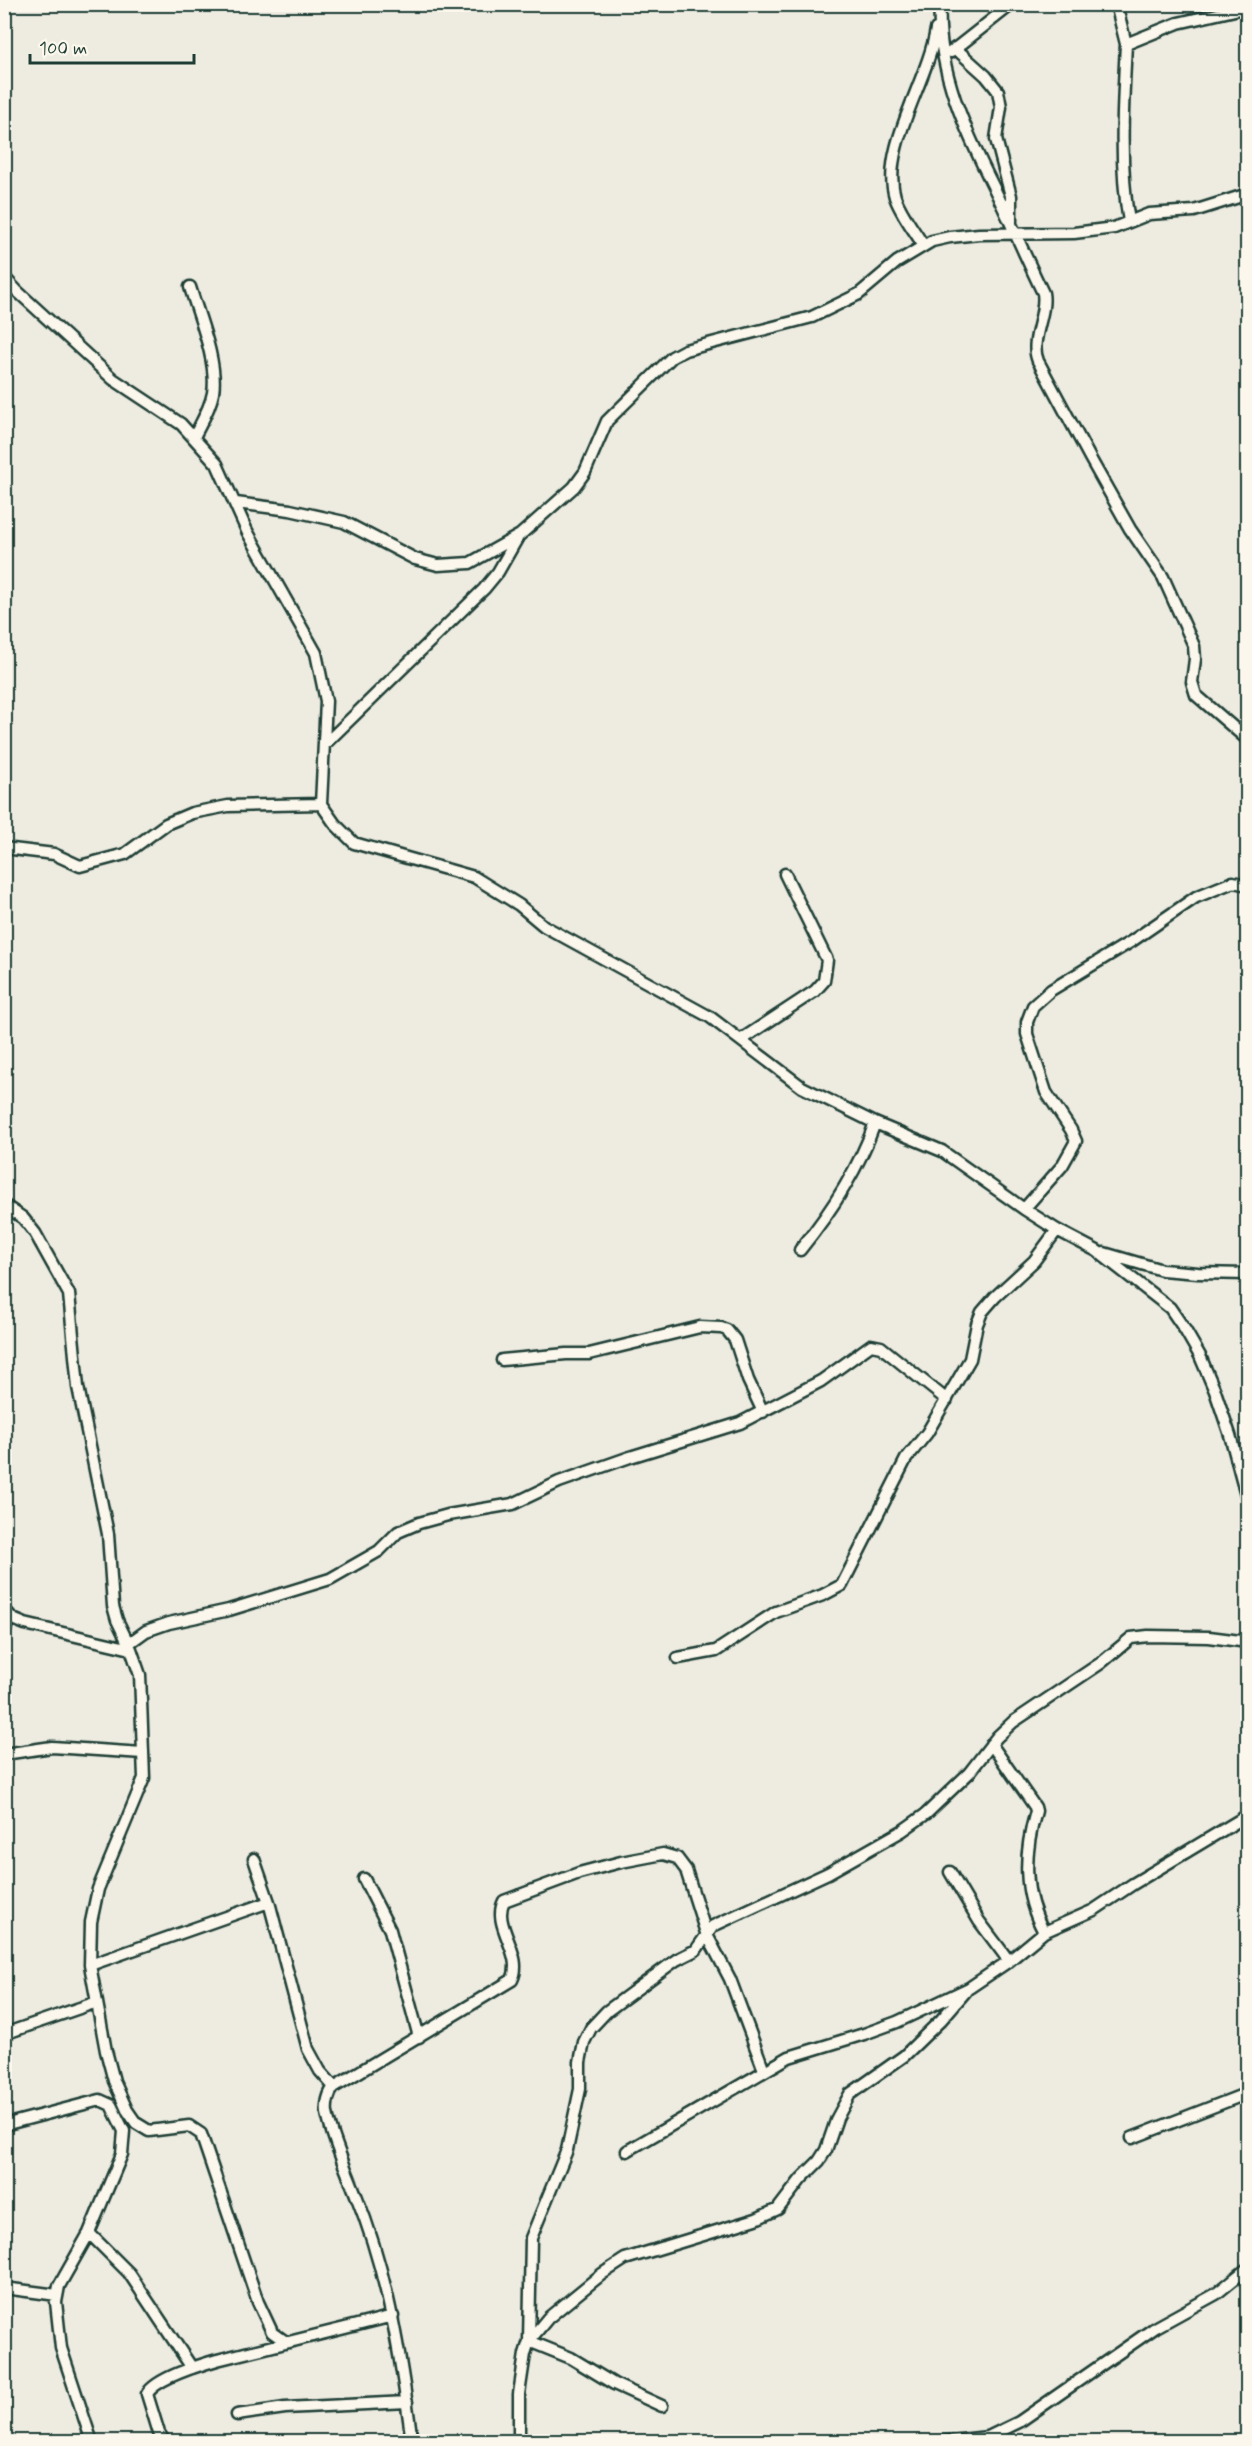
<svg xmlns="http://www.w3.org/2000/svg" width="1252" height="2446" font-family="Mynerve,sans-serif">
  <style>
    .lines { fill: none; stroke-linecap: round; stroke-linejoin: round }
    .street-casing { stroke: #1f3d34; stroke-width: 15 }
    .street { stroke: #fbf7ec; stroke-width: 10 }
  </style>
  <rect width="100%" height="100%" fill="#eeece1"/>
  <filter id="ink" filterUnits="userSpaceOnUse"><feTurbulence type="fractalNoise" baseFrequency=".0167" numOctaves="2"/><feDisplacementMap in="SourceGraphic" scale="12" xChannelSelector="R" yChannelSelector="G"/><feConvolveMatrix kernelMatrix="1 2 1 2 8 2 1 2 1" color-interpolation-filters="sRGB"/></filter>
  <g filter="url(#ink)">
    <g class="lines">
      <defs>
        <path id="street" d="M940 4C936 69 966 132 994 188 1011 223 1026 258 1043 293 1047 315 1029 340 1038 361L1090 458 1130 529 1163 577 1194 646 1195 659 1192 682 1196 695 1248 740
          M1116 4 1126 44
          M955 48 986 76 998 91 1001 107 996 139 1011 196V222
          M951 52 1012 4
          M1129 222C1119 163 1123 103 1126 44L1178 23 1248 7
          M923 245C914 230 901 214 895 197 880 149 929 79 936 29
          M4 277 17 291 113 379 181 424 217 464 247 531 316 653 326 701 321 804 335 824 354 843 474 877 519 905 544 926 710 1017 802 1087 875 1123 942 1151 1024 1209 1057 1230 1097 1251 1170 1308 1185 1330 1200 1356 1215 1391 1230 1435 1248 1502
          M190 287C199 317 218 362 213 393 210 409 201 423 194 437
          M236 503 290 510 344 522 415 559 438 565 470 563 520 535 574 487 585 472 607 421 672 357 685 350 812 317 859 294 897 262 932 241 950 237 979 234 1074 233 1114 228 1149 214 1194 211 1248 194
          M325 744 484 589 498 572 518 537
          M4 848 54 854 80 866 125 854 166 824 192 813 228 806 321 804
          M742 1039 815 991 824 981 827 960 785 874
          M4 1205 23 1218 35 1233 69 1294 78 1387 108 1534 113 1606 117 1620 131 1649 140 1675 144 1778 98 1889 91 1922 90 1965 106 2051 114 2081 127 2110 136 2123 149 2131 189 2126 201 2134 258 2302 272 2332 286 2342
          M1024 1209 1062 1166 1076 1141 1071 1130 1046 1092 1027 1034V1022L1033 1006 1051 990 1132 941 1196 897 1233 882 1248 885
          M800 1250C831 1212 858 1170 875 1123
          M1104 1253 1162 1270 1198 1273 1248 1274
          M502 1360 566 1354H589L700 1327 721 1328 727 1330 735 1340 748 1380 763 1412
          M4 1609 13 1619 25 1624 131 1649
          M4 1634 9 1616
          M128 1644 146 1631 169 1623 229 1610 330 1579 379 1551 398 1532 419 1523 448 1515 513 1504 559 1482 630 1457 740 1423 821 1381 871 1345 881 1347 947 1400
          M678 1658 716 1651 776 1612 823 1595 842 1585 906 1459 927 1433 970 1359 977 1324 982 1312 995 1297 1034 1261 1057 1230
          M991 1744 1035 1807 1036 1811C1024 1853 1022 1893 1044 1932
          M4 1754 52 1747 143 1753
          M254 1859 269 1902 308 2049 320 2071 334 2087
          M950 1872 979 1921 1009 1961
          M364 1879 390 1930 419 2037
          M90 1965 269 1902
          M4 2034 97 2002
          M4 2125 100 2100 111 2105 124 2131 122 2154 89 2233 59 2286 56 2302 61 2348 92 2442
          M1132 2138 1248 2093
          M627 2151 789 2057 864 2034 897 2022 969 1988 1009 1961 1044 1932 1094 1910 1133 1884 1248 1815
          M89 2233 129 2273 192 2368
          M4 2288 57 2295
          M662 2406 614 2384 571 2358 529 2341 531 2238 567 2150 580 2089V2062L584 2042 591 2028 607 2011 676 1960 696 1950 713 1926 828 1873 902 1831 926 1814 969 1773 997 1737 1013 1722 1101 1663 1131 1638 1148 1636 1209 1637 1248 1642
          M237 2415 285 2408 407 2402
          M165 2442 159 2433 147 2394C156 2378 200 2365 217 2360L393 2316
          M412 2442C401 2358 388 2274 356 2195 347 2171 332 2139 327 2113 326 2105 328 2094 334 2087L512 1980C525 1954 491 1926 504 1901L579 1873 621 1862 663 1854 677 1858 686 1870 706 1933 730 1979 764 2070
          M519 2442V2394L525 2354 529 2341 548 2318 602 2274 625 2259 756 2219 778 2209 801 2179 819 2161 826 2150 837 2118 850 2094 904 2056 941 2020 966 1991
          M942 2442 988 2437 1019 2422 1156 2327 1216 2294 1248 2268"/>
      </defs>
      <!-- street casing -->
      <use href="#street" class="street-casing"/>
      <!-- street -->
      <use href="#street" class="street"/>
    </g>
  </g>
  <!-- margin -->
  <rect width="1252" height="2446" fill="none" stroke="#fbf7ec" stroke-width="24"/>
  <rect x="12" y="12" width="1228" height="2422" fill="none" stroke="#1f3d34" stroke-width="2" filter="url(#ink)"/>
  <!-- scale -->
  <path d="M30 54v9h164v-9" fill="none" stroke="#1f3d34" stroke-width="3"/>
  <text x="39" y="54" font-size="18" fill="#1f3d34" stroke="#fbf7ec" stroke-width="4.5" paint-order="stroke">100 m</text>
</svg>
